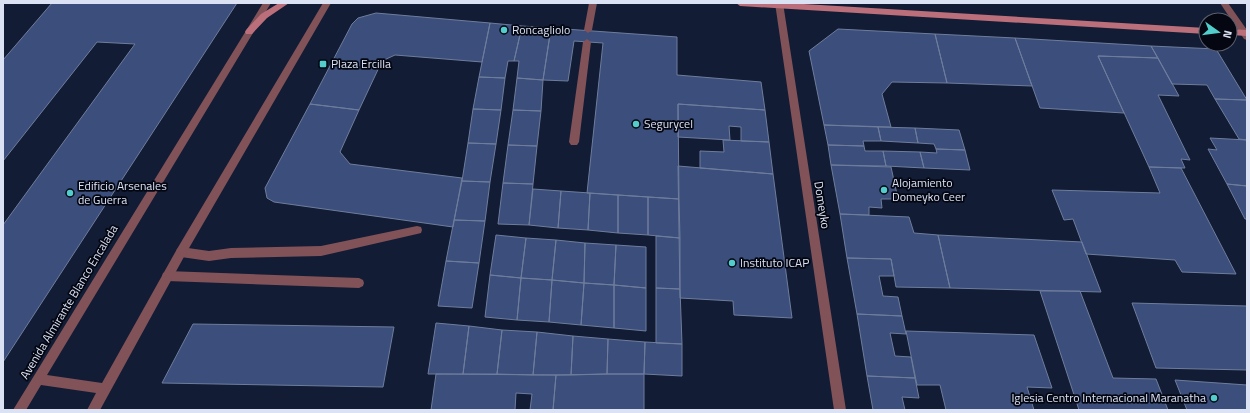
<svg xmlns="http://www.w3.org/2000/svg" width="1250" height="413" font-family="'Titillium Web',sans-serif">
  <style>
    .building { fill: #3b4e7c; stroke: #6f7d9c }
    .lines { fill: none; stroke-linecap: round; stroke-linejoin: round }
    .lane { fill: #815258; fill-rule: evenodd }
    .street { fill: #815258; fill-rule: evenodd }
    .secondary { fill: #ba6f7a; fill-rule: evenodd }
    .poi-dot { fill: #52cdcc; stroke: #040712; stroke-width: 1.5 }
    .labels { text-anchor: middle; stroke-width: 3.5; stroke-linejoin: round; paint-order: stroke }
    .poi-label { font-size: 12px; fill: #dbe2f4; stroke: #040712; text-anchor: start }
    .street-label { font-size: 12px; fill: #dbe2f4; stroke: #040712 }
  </style>
  <rect width="100%" height="100%" fill="#121c35"/>
  <!-- building -->
  <path class="building" d="M52 3H237L3 362V225L135 44 97 42 3 161V60Z
    M376 13 490 23 482 62 395 55 382 61 359 110 310 104 352 24 358 18Z
    M490 23 522 26 514 61H508L505 78 479 77Z
    M522 26 551 28 543 80 517 78 519 61H514Z
    M551 28 677 37V75L761 82 765 110 678 104 679 199 587 193 603 43 574 41 568 81 543 80Z
    M838 29 935 34 947 83 892 82 882 94 891 127 824 125 809 51Z
    M935 34 1015 38 1032 86 947 83Z
    M1015 38 1151 46 1158 58 1098 56 1124 113 1040 108Z
    M1151 46 1216 49 1247 100 1215 99 1207 85 1172 84Z
    M1098 56 1158 58 1179 96 1158 95 1190 160 1181 159 1185 168 1149 167Z
    M479 77 505 78 501 110 473 109Z
    M517 78 543 80 541 111 513 110Z
    M1215 99 1247 100V140L1239 139Z
    M310 104 359 110 340 152 350 164 462 178 453 227 274 202 267 198 265 188Z
    M678 104 765 110 769 142 741 141V127L729 126 730 140 678 137Z
    M473 109 501 110 496 144 468 143Z
    M513 110 541 111 537 146 508 145Z
    M824 125 878 127 881 141H863L864 146 828 145Z
    M878 127 915 128 918 143 881 141Z
    M915 128 959 130 965 150 936 149 934 144 918 143Z
    M1210 138 1247 140V186L1227 184 1208 149 1217 150Z
    M723 140 769 142 773 174 700 168V151L724 152Z
    M468 143 496 144 490 182 462 181Z
    M508 145 537 146 533 184 503 183Z
    M828 145 864 146 865 151H883L886 166 831 165Z
    M936 149 965 150 970 170 924 168 920 152 937 153Z
    M883 151 920 152 924 168 886 166Z
    M831 165 891 167 898 199H881L882 208 869 207V215L840 214Z
    M678 166 773 174 792 318 734 315 733 301 680 298Z
    M1149 167 1181 168 1236 274 1182 272 1175 260 1086 254 1073 219 1064 220 1052 190 1160 193Z
    M462 181 490 182 485 221 454 220Z
    M503 183 533 184 529 225 498 224Z
    M1227 184 1247 186V219H1245Z
    M533 189 561 191 558 228 529 225Z
    M561 191 590 193 588 230 558 228Z
    M590 193 618 195V233L588 230Z
    M618 195 648 197V235L618 233Z
    M648 197 679 199 680 238 648 235Z
    M840 214 909 217 914 233 938 235 950 288 896 287 891 259 847 258Z
    M454 220 485 221 479 263 446 261Z
    M496 235 526 238 521 278 490 275Z
    M938 235 1082 242 1101 292 950 288Z
    M656 236 680 238V289L656 288Z
    M526 238 556 240 552 280 521 278Z
    M556 240 585 243 584 283 552 280Z
    M585 243 616 245 614 285 584 283Z
    M616 245 646 247V288L614 285Z
    M847 258 891 259 894 276H879L883 296 898 297 902 316 857 314Z
    M446 261 479 263 472 308 438 306Z
    M490 275 521 278 517 320 485 317Z
    M521 278 552 280 549 322 517 320Z
    M552 280 584 283 581 325 549 322Z
    M584 283 614 285V328L581 325Z
    M614 285 646 288V331L614 328Z
    M656 288 680 289 682 344 656 343Z
    M1040 291H1080L1113 378 1156 379 1168 410H1079Z
    M1132 303 1247 306V370L1156 368Z
    M857 314 902 316 906 334 890 333 895 356 911 357 915 378 867 376Z
    M436 323 469 326 463 374H428Z
    M193 324 394 327 383 387 162 383Z
    M469 326 502 330 497 374H463Z
    M502 330 537 332 533 375 497 374Z
    M906 331 1034 335 1052 388 1027 387 1034 410H946L940 385H917Z
    M537 332 573 336 571 375H533Z
    M573 336 608 339 607 374 571 375Z
    M608 339 645 342 644 374H607Z
    M645 342 682 344V376L644 374Z
    M436 374 556 375 553 410H530L532 394 516 393 515 410H431Z
    M607 374H644V410H553L556 375Z
    M867 376 915 378 919 398 902 397 905 410H873Z
    M1175 380 1247 385V410H1187Z"/>
  <g class="lines">
    <!-- lane -->
    <path class="lane" d="M589 3H597L592 30 588 33 584 30Z
      M587 39 591 42 579 142 577 145H571L569 142 583 42Z
      M417 226 421 227 422 230 421 233 417 234 321 256 231 258 209 261 181 257 177 255 176 252 177 249 181 247 209 251 231 248 321 246Z
      M167 271 359 278 363 280 364 283 363 286 359 288 167 281 163 279 162 276 163 273Z"/>
    <!-- street -->
    <path class="street" d="M263 3H271L47 375 102 383 177 249 323 3H331L185 255 100 410H87L96 393 41 385 26 410H13Z
      M775 3H783L846 410H834Z
      M1220 3H1228L1247 30V40L1244 39Z"/>
    <!-- secondary -->
    <path class="secondary" d="M279 3H289L267 18 252 34H246L245 32 246 30 261 14Z
      M736 3H787L1206 28V34L740 6Z
      M1230 29 1247 30V36L1230 35Z"/>
  </g>
  <!-- markers -->
  <g class="poi-dot">
    <circle cx="504" cy="30" r="4"/>
    <rect x="319" y="60" width="8" height="8" rx="2"/>
    <circle cx="636" cy="124" r="4"/>
    <circle cx="884" cy="190" r="4"/>
    <circle cx="70" cy="193" r="4"/>
    <circle cx="732" cy="263" r="4"/>
    <circle cx="1214" cy="398" r="4"/>
  </g>
  <g class="labels">
    <!-- poi labels -->
    <g class="poi-label">
      <text x="512" y="34">Roncagliolo</text>
      <text x="331" y="68">Plaza Ercilla</text>
      <text x="644" y="128">Segurycel</text>
      <text x="892" y="187">Alojamiento<tspan x="892" dy="14">Domeyko Ceer</tspan></text>
      <text x="78" y="190">Edificio Arsenales<tspan x="78" dy="14">de Guerra</tspan></text>
      <text x="740" y="267">Instituto ICAP</text>
      <text x="1206" y="402" text-anchor="end">Iglesia Centro Internacional Maranatha</text>
    </g>
    <!-- street labels -->
    <g class="street-label">
      <text transform="translate(822 205) rotate(81)" y="4">Domeyko</text>
      <text transform="translate(69 302) rotate(-59)" y="4">Avenida Almirante Blanco Encalada</text>
    </g>
  </g>
  <!-- border -->
  <rect width="1250" height="413" fill="none" stroke="#dbe2f4" stroke-width="8"/>
  <!-- north arrow -->
  <g transform="translate(1218 32) rotate(104)"><circle r="19" fill="#040712" stroke="#5a5f6c"/>
  <path d="M0-3L7 15L0 10L-7 15Z" fill="#52cdcc"/>
  <text y="-6" font-size="11" font-weight="bold" text-anchor="middle" fill="#dbe2f4">N</text>
  </g>
</svg>
